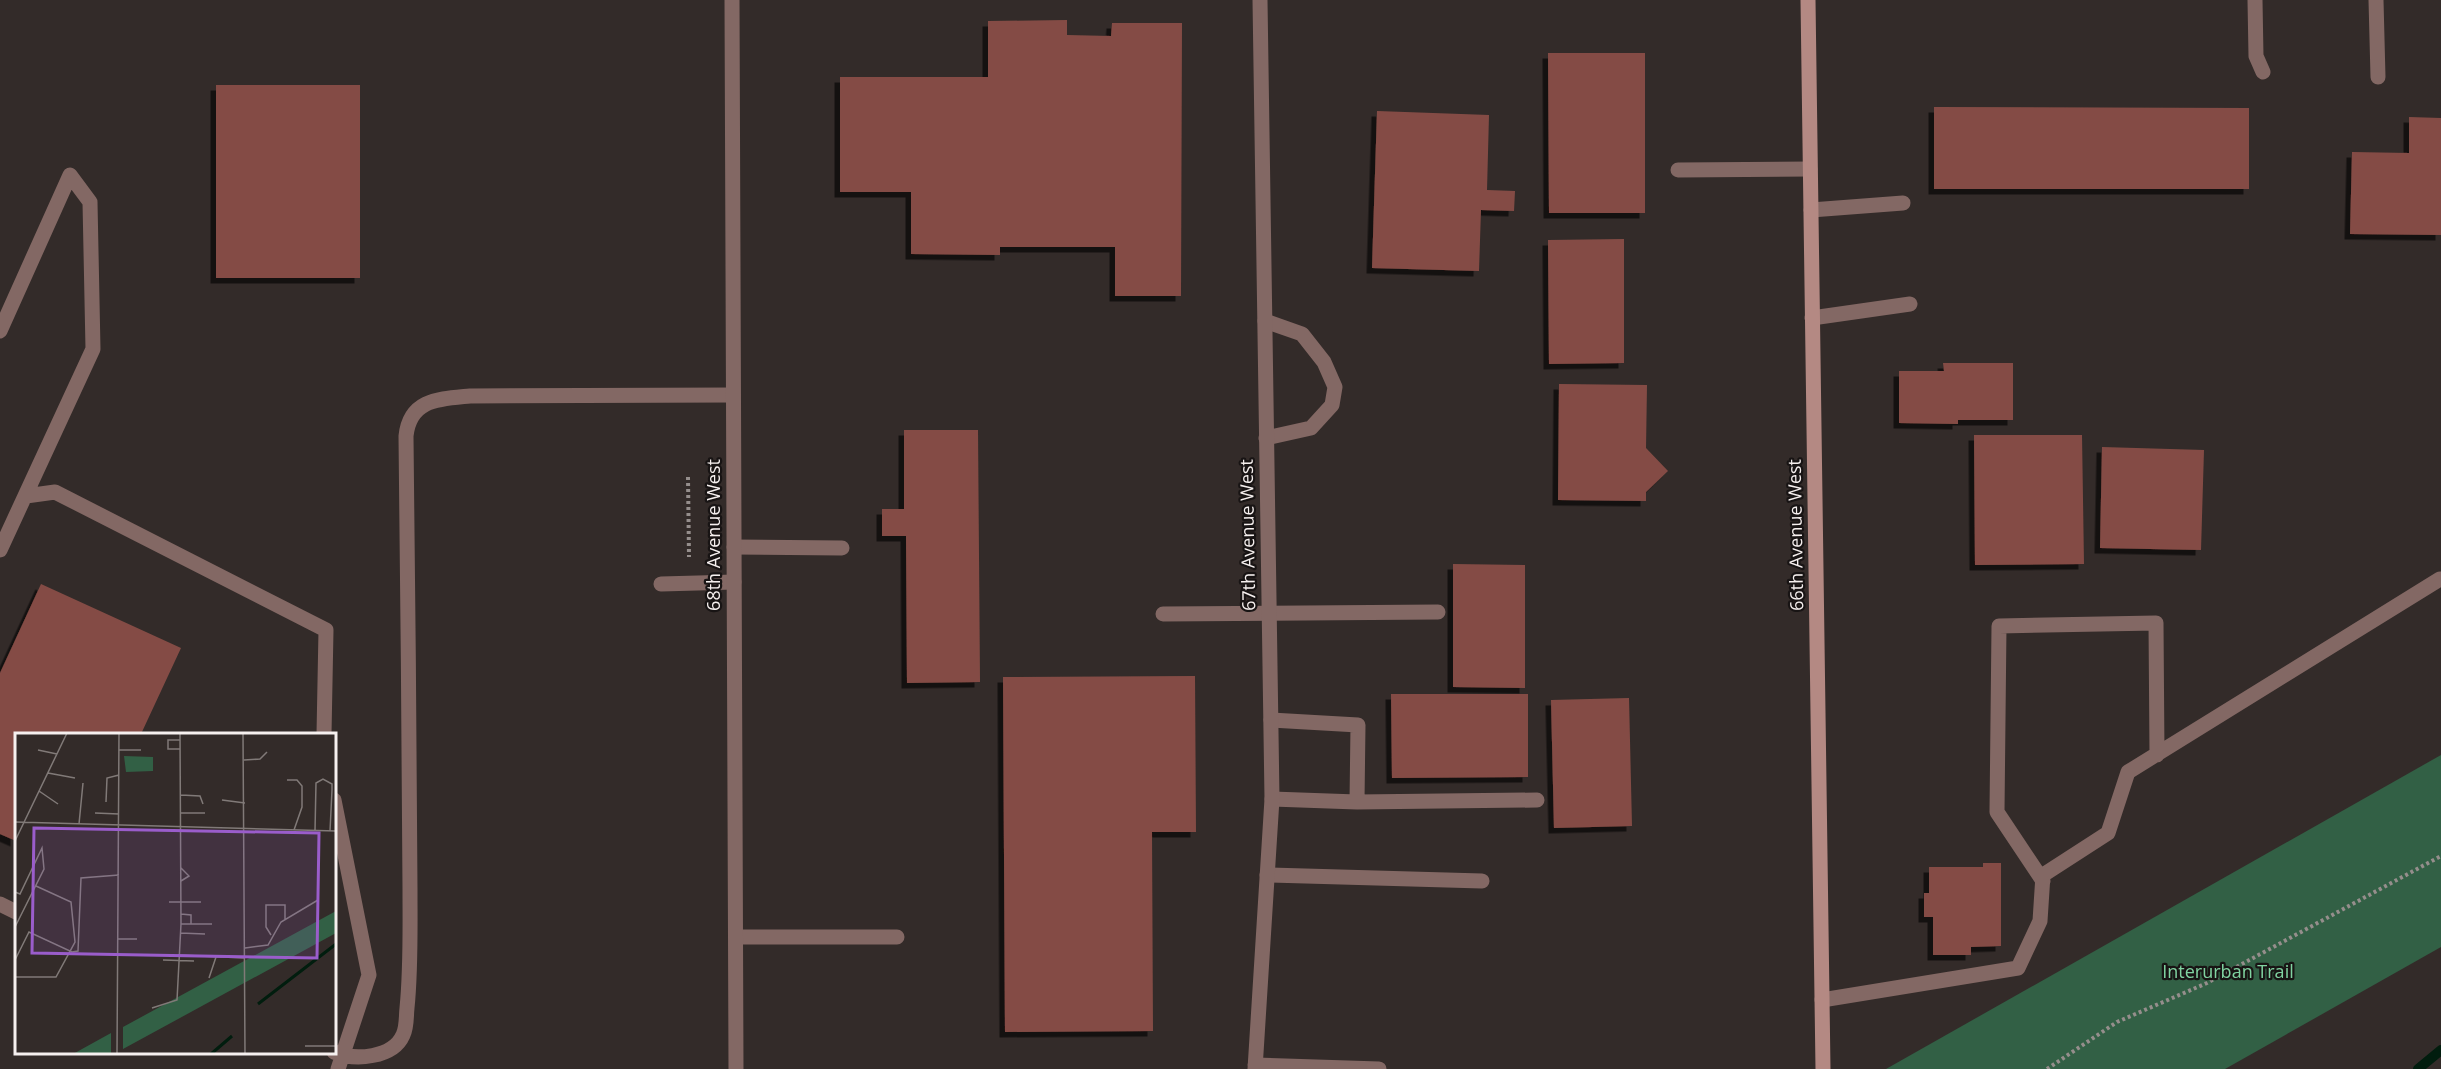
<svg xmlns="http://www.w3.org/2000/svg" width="2441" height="1069" font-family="'Open Sans',sans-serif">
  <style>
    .green { fill: #326045 }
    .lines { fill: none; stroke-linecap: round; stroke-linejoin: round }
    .stream { stroke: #011d0e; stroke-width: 10 }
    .building { fill: #844c45; filter: url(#shadow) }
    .path { stroke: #958e8c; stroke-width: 4; stroke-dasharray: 3 3; stroke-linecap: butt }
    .lane { stroke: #836864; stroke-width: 15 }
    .street { stroke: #836864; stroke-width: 15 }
    .secondary { stroke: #b48983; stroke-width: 15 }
    .labels { text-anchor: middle; stroke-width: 4.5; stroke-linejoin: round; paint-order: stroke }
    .street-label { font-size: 18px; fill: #f6f0ef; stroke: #181414 }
    .park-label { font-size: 18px; fill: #80d3a1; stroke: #181414 }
    .inset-river { fill: none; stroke: #011d0e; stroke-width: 3 }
    .inset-road { fill: none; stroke: #817a78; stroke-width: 1.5 }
    .view { fill: #9a5dcb; fill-opacity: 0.15; stroke: #9a5dcb; stroke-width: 3 }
    .inset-edge { fill: none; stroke: #f6f0ef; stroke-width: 3 }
  </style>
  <defs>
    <filter id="shadow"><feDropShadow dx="-5.5" dy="5.5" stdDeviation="0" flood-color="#0009"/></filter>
  </defs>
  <rect width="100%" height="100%" fill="#332b29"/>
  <!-- green -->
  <path class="green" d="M2441 755V947L2225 1069H1886Z"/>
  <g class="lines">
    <!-- stream -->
    <path class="stream" d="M2418 1069 2441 1050"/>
  </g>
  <!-- building -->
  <path class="building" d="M1067 20V35L1111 36 1112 23H1182L1181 296H1115V247H1000V255L911 254V192H840V77H988V21Z
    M1548 53H1645V213H1549Z
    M216 85H360V278H216Z
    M1934 107 2249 108V189H1934Z
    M1377 111 1489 115 1487 190 1515 191 1514 211 1481 210 1479 271 1372 268Z
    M2409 117 2441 118V235L2350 234 2352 152 2409 153Z
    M1624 239V363L1549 364 1548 240Z
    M1943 363H2013V420H1958V424L1899 423V371H1944Z
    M1559 384 1647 385 1646 448 1668 471 1646 492V501L1558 500Z
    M904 430H978L980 682 907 683 906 536H882V509H904Z
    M1974 435H2082L2084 564 1975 565Z
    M2102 447 2204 450 2201 550 2100 548Z
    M1453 564 1525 565V688L1453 687Z
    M41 584 181 648 141 734H16V841L0 834V673Z
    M1195 676 1196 832H1152L1153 1031 1005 1032 1003 677Z
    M1391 694H1528V777L1392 778Z
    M1629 698 1632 826 1554 828 1551 700Z
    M1983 863H2001V946L1971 947V955H1933V917H1924V893H1929V867H1983Z"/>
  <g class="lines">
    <!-- path -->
    <path class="path" d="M688 477 689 557
      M2047 1069 2117 1022 2207 983 2441 856"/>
    <!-- lane -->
    <path class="lane" d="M2255 0 2256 56 2263 72
      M2376 0 2378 77
      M1678 170 1810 169
      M1811 210 1903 203
      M1812 318 1910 304
      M1265 321 1302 334 1324 362 1335 387 1332 405 1311 428 1266 438
      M0 331 70 175 90 202 93 349 0 550
      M26 496 55 492 326 630 324 734
      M734 547 842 548
      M661 584 734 582
      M1163 614 1438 612
      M1271 720 1358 725 1357 802 1272 799
      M334 800 369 975 338 1069
      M1357 802 1537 800
      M1267 875 1482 881
      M2043 881 1997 812 1999 626 2156 623 2157 755
      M0 904 16 912
      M736 937H897
      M1822 1000 2018 968 2040 921 2043 875 2108 833 2128 772 2440 579
      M334 1052C355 1061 393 1058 403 1035 407 1027 406 1017 407 1008 411 969 410 929 410 890 410 739 407 587 406 436 410 399 439 399 470 396L733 395"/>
    <!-- street -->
    <path class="street" d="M732 0 736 1069
      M1255 1065 1379 1069
      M1255 1069 1272 799 1260 0"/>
    <!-- secondary -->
    <path class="secondary" d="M1808 0 1823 1069"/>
  </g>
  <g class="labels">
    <!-- street labels -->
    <g class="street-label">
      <text transform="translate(714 535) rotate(-90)" y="6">68th Avenue West</text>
      <text transform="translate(1248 535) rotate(-91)" y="6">67th Avenue West</text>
      <text transform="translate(1796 535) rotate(-91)" y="6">66th Avenue West</text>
    </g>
    <!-- park labels -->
    <g class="park-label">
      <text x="2228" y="978">Interurban Trail</text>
    </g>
  </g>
  <!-- overview -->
  <g transform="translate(15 733)">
    <rect width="321" height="321" fill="#332b29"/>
    <path d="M109 23 138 24V38L111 39ZM321 178V200L108 316V294ZM96 300V321H58Z" fill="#326045"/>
    <path class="inset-river" d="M243 271 321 211M196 321 217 303"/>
    <path class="inset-road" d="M228 0 230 321M165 7H153V16H165M23 17 42 21M104 17H126M229 27 245 26 252 19M33 40 60 45M272 47H282L287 53V74L279 97M24 58 43 71M166 62 185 63 188 71M207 67 230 70M91 69 92 45 104 42M80 80 104 81M166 80H190M0 89 321 98M64 91 68 50M300 98 301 50 308 46 317 51V57L315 98M0 108 52 0M166 148 174 143 166 135M0 159 5 161 27 115 29 136 0 194M154 169H186M166 191H176V182L166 181M176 191H197M165 200 190 201M256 202 251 194V172H270V187M103 206H122M230 215 253 212 266 189 303 167M163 222 230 225M0 227 14 199 57 219 63 218 66 145 104 142M148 227 179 228M0 244H41L60 209 56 169 21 153M194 245 201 224M137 275 162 267 166 191 165 0M290 313H321M102 321 104 0"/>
    <path class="view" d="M19 95 304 100 302 225 17 220Z"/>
    <rect width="321" height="321" class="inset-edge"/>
  </g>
</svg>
